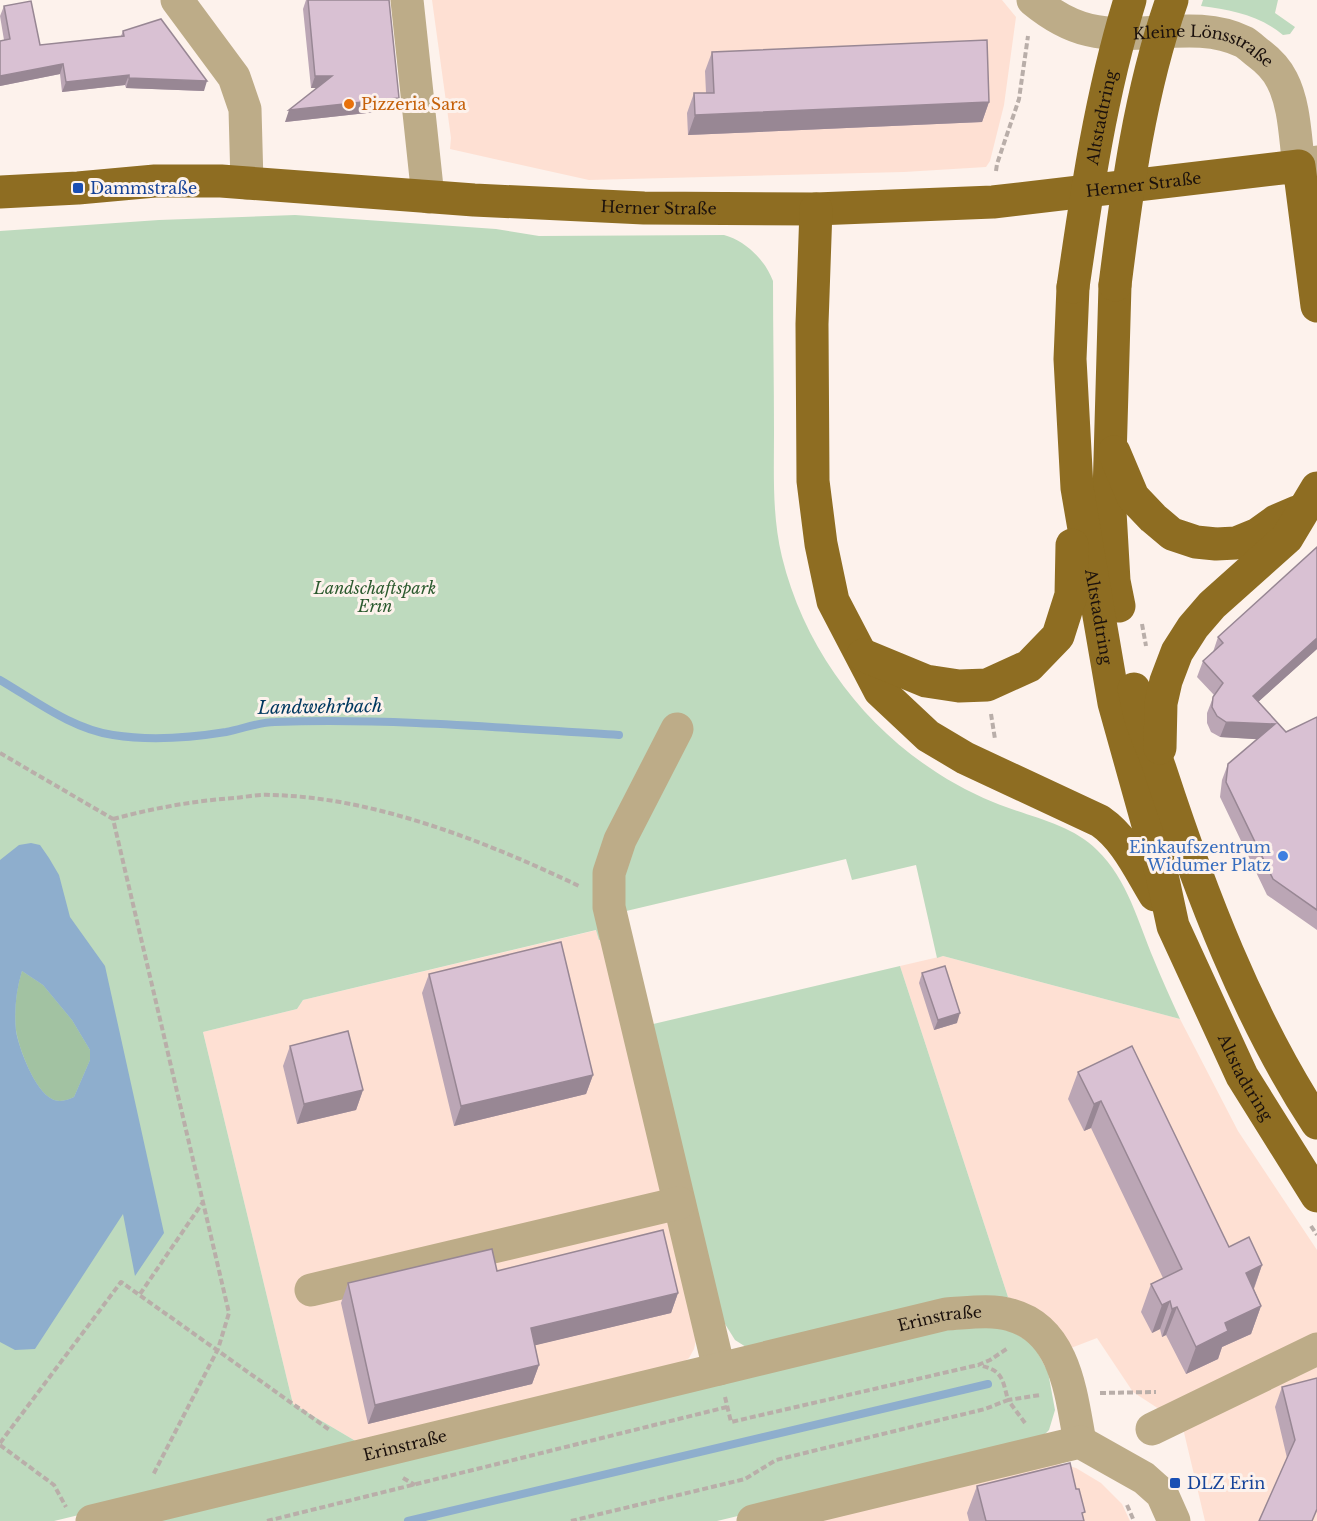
<svg xmlns="http://www.w3.org/2000/svg" width="1317" height="1521" font-family="'Libre Baskerville',serif">
  <style>
    .built { fill: #fee0d3 }
    .green { fill: #bedabe }
    .forest { fill: #a2c2a2 }
    .water { fill: #8eaecd; fill-rule: evenodd }
    .lines { fill: none; stroke-linecap: round; stroke-linejoin: round }
    .stream { stroke: #8eaecd; stroke-width: 8 }
    .path { stroke: #b9aea9; stroke-width: 4; stroke-dasharray: 6 3; stroke-linecap: butt }
    .minor { stroke: #bdac88; stroke-width: 33 }
    .major { stroke: #8e6d22; stroke-width: 33 }
    .major-bridge { stroke: #8e6d22; stroke-width: 33 }
    .wall { fill: #bba6b5 }
    .shaded-wall { fill: #988794 }
    .building { fill: #d9c1d3; stroke: #988794; stroke-width: 1.5 }
    .food-dot { fill: #e8710a; stroke: #fdf2ec; stroke-width: 2 }
    .transit-dot { fill: #1a4fb4; stroke: #fdf2ec; stroke-width: 2 }
    .shop-dot { fill: #3f7fe0; stroke: #fdf2ec; stroke-width: 2 }
    .labels { text-anchor: middle; stroke-width: 6; stroke-linejoin: round; paint-order: stroke }
    .street-label { font-size: 16px; fill: #1b110d; stroke: #fdf2ec }
    .food-label { font-size: 16px; fill: #c56008; stroke: #fdf2ec; text-anchor: start }
    .transit-label { font-size: 16px; fill: #164399; stroke: #fdf2ec; text-anchor: start }
    .park-label { font-size: 16px; font-style: italic; fill: #2b5a2e; stroke: #fdf2ec }
    .shop-label { font-size: 16px; fill: #366cbe; stroke: #fdf2ec; text-anchor: end }
    .water-label { font-size: 18px; font-style: italic; fill: #013960; stroke: #fdf2ec }
  </style>
  <rect width="100%" height="100%" fill="#fdf2ec"/>
  <!-- built -->
  <path class="built" d="M432 0H1002L1016 17 1004 105 990 161 986 167 904 172 589 180 450 149 451 138Z
    M597 930 603 939 696 1340 694 1349 689 1358 681 1364 364 1446 293 1404 203 1032 297 1009 303 1000Z
    M943 956 1180 1019 1238 1131 1317 1250V1521H1205L1182 1424 1133 1392 1097 1338 1071 1348 1035 1308 1008 1297 900 966Z
    M1053 1462 1076 1468 1101 1483 1122 1504 1130 1521H792Z"/>
  <!-- green -->
  <path class="green" d="M1203 0H1278L1275 13 1295 27 1290 34 1283 35C1259 15 1231 10 1201 6Z
    M295 215 496 229 539 236 724 235C746 241 765 260 773 281 773 331 774 382 774 433 774 474 772 516 782 557 809 667 889 759 993 802 1028 817 1070 823 1097 850 1128 880 1138 922 1154 960 1162 980 1171 999 1180 1019L943 956 937 958 916 865 852 880 846 859 622 912 603 939 599 940 596 930 303 1000 297 1009 203 1032 293 1404 364 1446 54 1521H0V231L159 220Z
    M900 966 1008 1297H963L746 1347 735 1340 720 1316 649 1025Z
    M954 1322 1006 1328 1033 1344 1048 1372 1055 1410 1049 1430 1043 1436 1011 1450 717 1521H125Z"/>
  <!-- forest -->
  <path class="forest" d="M22 971 43 985 72 1020 90 1050V1060L74 1097C67 1100 60 1103 52 1099 35 1091 19 1049 16 1030 14 1010 16 990 22 971Z"/>
  <!-- water -->
  <path class="water" d="M31 843 40 845 49 858 59 875 70 917 105 966 164 1233 135 1276 123 1214 35 1349 15 1350 0 1342V860L19 845ZM22 971 43 985 72 1020 90 1050V1060L74 1097C67 1100 60 1103 52 1099 35 1091 19 1049 16 1031 14 1011 16 990 22 971Z"/>
  <g class="lines">
    <!-- stream -->
    <path class="stream" d="M0 680C36 701 72 729 113 735 151 741 189 738 226 732 242 729 259 722 275 722 390 718 504 728 619 735
      M408 1521 988 1384"/>
    <!-- path -->
    <path class="path" d="M996 171 997 164 1019 99 1028 36
      M1142 624 1146 646
      M991 714 995 739
      M0 753 113 819 229 1313 218 1349 153 1475
      M113 819C154 808 193 801 234 798 246 797 259 794 271 795 374 797 487 842 579 886
      M1311 1226 1317 1235
      M140 1294 203 1202
      M1100 1393 1156 1392
      M725 1397 731 1422 978 1365 990 1360 1008 1348
      M1025 1423 1008 1400 1040 1395
      M0 1443 121 1282 331 1431
      M0 1445 54 1485 66 1507
      M403 1478 415 1485
      M1127 1505 1134 1521
      M267 1521 727 1407
      M571 1521 745 1479 776 1460 985 1409 1008 1400C1002 1377 1002 1370 978 1365"/>
    <!-- minor -->
    <g class="minor">
      <path d="M177 0 234 77 245 109 247 183"/>
      <path d="M407 0 428 197"/>
      <path id="s1" d="M1033 0C1050 14 1067 25 1089 30 1139 42 1196 18 1244 42 1249 45 1254 50 1258 53 1269 61 1276 68 1282 80 1295 105 1295 139 1299 166L1317 162"/>
      <path d="M677 729 620 840 609 873V907L719 1369"/>
      <path d="M311 1290 679 1203"/>
      <path d="M1152 1429 1317 1349"/>
      <path id="s2" d="M92 1521 946 1314C967 1313 991 1309 1011 1315 1066 1330 1071 1395 1080 1442"/>
      <path d="M753 1521 1080 1442 1144 1478 1162 1494 1174 1521"/>
    </g>
    <!-- major -->
    <g class="major">
      <path id="s3" d="M0 192 78 188 155 181H221L474 200 644 208 816 209 993 202 1299 166 1317 306"/>
      <path d="M816 209 812 324 813 481 821 544 833 601 880 691 928 736 965 758 1100 821C1126 839 1139 869 1155 895"/>
      <path d="M1115 285 1109 494 1114 581 1119 606"/>
      <path id="s4" d="M1073 287 1070 359 1077 488 1114 703 1162 875 1173 926 1242 1076 1317 1196"/>
      <path d="M1114 452 1133 497 1153 518 1172 534 1196 542 1216 544 1236 543 1258 534 1276 521 1297 512"/>
      <path d="M863 655 926 681 959 686 987 685 1029 666 1058 636 1071 595 1072 545"/>
      <path d="M1134 689C1137 701 1139 714 1143 725 1149 741 1156 756 1161 772 1200 891 1248 1018 1317 1123"/>
      <path d="M1160 748 1161 703 1166 681 1177 652 1193 627 1212 605 1287 538 1317 488"/>
    </g>
    <!-- major-bridge -->
    <g class="major-bridge">
      <path d="M1115 285C1127 189 1140 91 1172 0"/>
      <path id="s5" d="M1073 287C1087 190 1101 94 1130 0"/>
    </g>
  </g>
  <!-- wall -->
  <path class="wall" d="M306 0H389L394 110 285 122 316 88H311L303 9Z
    M4 6 40 45 121 36 123 31 204 91 126 88 125 85 62 92 60 74 0 86V41L4 40 0 16Z
    M712 52 989 102 982 122 688 135 687 113 694 93H706L705 71Z
    M1317 547V649L1258 702 1286 732 1317 717V930L1267 895 1220 797 1222 780 1228 764 1257 739 1220 737 1211 732 1207 723V713L1214 695 1197 677 1203 661 1213 652 1218 637Z
    M922 973 957 1023 934 1030 919 983Z
    M429 974 593 1075 586 1094 454 1126 422 993Z
    M290 1046 363 1090 356 1110 297 1124 283 1066Z
    M1078 1072 1229 1247 1262 1265 1254 1289 1261 1306 1251 1334 1222 1347 1218 1359 1186 1374 1166 1335 1162 1337 1160 1329 1152 1333 1141 1312 1151 1284 1163 1278 1091 1128 1084 1131 1068 1099Z
    M497 1271 678 1293 671 1313 535 1345 539 1365 532 1384 368 1424 341 1303 348 1283Z
    M1282 1387 1317 1513 1287 1458 1275 1407Z
    M977 1486 1083 1516 1084 1521H969L967 1513Z"/>
  <!-- shaded-wall -->
  <path class="shaded-wall" d="M63 64 60 74 0 86V76Z
    M129 75 125 85 62 92 66 82Z
    M315 76H332L327 88H311Z
    M129 78 207 81 204 91 126 88Z
    M399 98 394 110 285 122 289 110Z
    M989 102 982 122 688 135 695 115Z
    M1317 638V649L1247 712 1253 696Z
    M1226 722 1275 724 1269 740 1220 737Z
    M960 1013 957 1023 934 1030 938 1020Z
    M593 1075 586 1094 454 1126 461 1106Z
    M363 1090 356 1110 297 1124 304 1104Z
    M1101 1101 1091 1128 1084 1131 1094 1104Z
    M1262 1265 1252 1293 1246 1273Z
    M678 1293 671 1313 524 1348 531 1328Z
    M1170 1301 1160 1329 1152 1333 1162 1305Z
    M1261 1306 1251 1334 1222 1347 1218 1359 1186 1374 1196 1347 1225 1323Z
    M1177 1307 1166 1335 1162 1337 1172 1309Z
    M539 1365 532 1384 368 1424 375 1405Z"/>
  <!-- building -->
  <path class="building" d="M308 0H389L399 98 289 110 332 76H315Z
    M31 1 40 45 124 36 123 31 161 19 207 81 129 78V75L66 82 63 64 0 76V41L10 39 4 6Z
    M987 40 989 102 695 115 694 93H714L712 52Z
    M1317 547V638L1253 696 1286 732 1317 717V910L1273 879 1226 782 1228 764 1275 724 1226 722 1217 716 1212 707 1213 697 1223 683 1203 661 1223 643 1218 637Z
    M561 942 593 1075 461 1106 429 974Z
    M945 966 960 1013 938 1020 922 973Z
    M348 1031 363 1090 304 1104 290 1046Z
    M1132 1046 1229 1247 1249 1237 1262 1265 1246 1273 1261 1306 1225 1323 1228 1331 1196 1347 1177 1307 1172 1309 1170 1301 1162 1305 1151 1284 1182 1269 1101 1101 1094 1104 1078 1072Z
    M663 1230 678 1293 531 1328 539 1365 375 1405 348 1283 492 1249 497 1271Z
    M1317 1378V1509L1312 1521H1259L1295 1440 1282 1387Z
    M1070 1463 1076 1489H1079L1085 1512 1082 1513 1084 1521H986L977 1486Z"/>
  <!-- markers -->
  <circle class="food-dot" cx="349" cy="104" r="6"/>
  <g class="transit-dot">
    <rect x="72" y="182" width="12" height="12" rx="3"/>
    <rect x="1169" y="1477" width="12" height="12" rx="3"/>
  </g>
  <circle class="shop-dot" cx="1283" cy="856" r="6"/>
  <g class="labels">
    <!-- street labels -->
    <g class="street-label">
      <text dy="6" stroke="none"><textPath href="#s1" startOffset="182">Kleine Lönsstraße</textPath></text>
      <text dy="6" stroke="none"><textPath href="#s5" startOffset="172">Altstadtring</textPath></text>
      <text dy="6" stroke="none"><textPath href="#s3" startOffset="1146">Herner Straße</textPath></text>
      <text dy="6" stroke="none"><textPath href="#s3" startOffset="660">Herner Straße</textPath></text>
      <text dy="6" stroke="none"><textPath href="#s4" startOffset="332">Altstadtring</textPath></text>
      <text dy="6" stroke="none"><textPath href="#s4" startOffset="818">Altstadtring</textPath></text>
      <text dy="6" stroke="none"><textPath href="#s2" startOffset="872">Erinstraße</textPath></text>
      <text dy="6" stroke="none"><textPath href="#s2" startOffset="322">Erinstraße</textPath></text>
    </g>
    <!-- food labels -->
    <g class="food-label">
      <text x="361" y="110">Pizzeria Sara</text>
    </g>
    <!-- transit labels -->
    <g class="transit-label">
      <text x="90" y="194">Dammstraße</text>
      <text x="1187" y="1489">DLZ Erin</text>
    </g>
    <!-- park labels -->
    <g class="park-label">
      <text x="375" y="594">Landschaftspark<tspan x="375" dy="18">Erin</tspan></text>
    </g>
    <!-- shop labels -->
    <g class="shop-label">
      <text x="1271" y="853">Einkaufszentrum<tspan x="1271" dy="18">Widumer Platz</tspan></text>
    </g>
    <!-- water labels -->
    <g class="water-label">
      <text transform="translate(320 707) rotate(-1)" y="6">Landwehrbach</text>
    </g>
  </g>
</svg>
